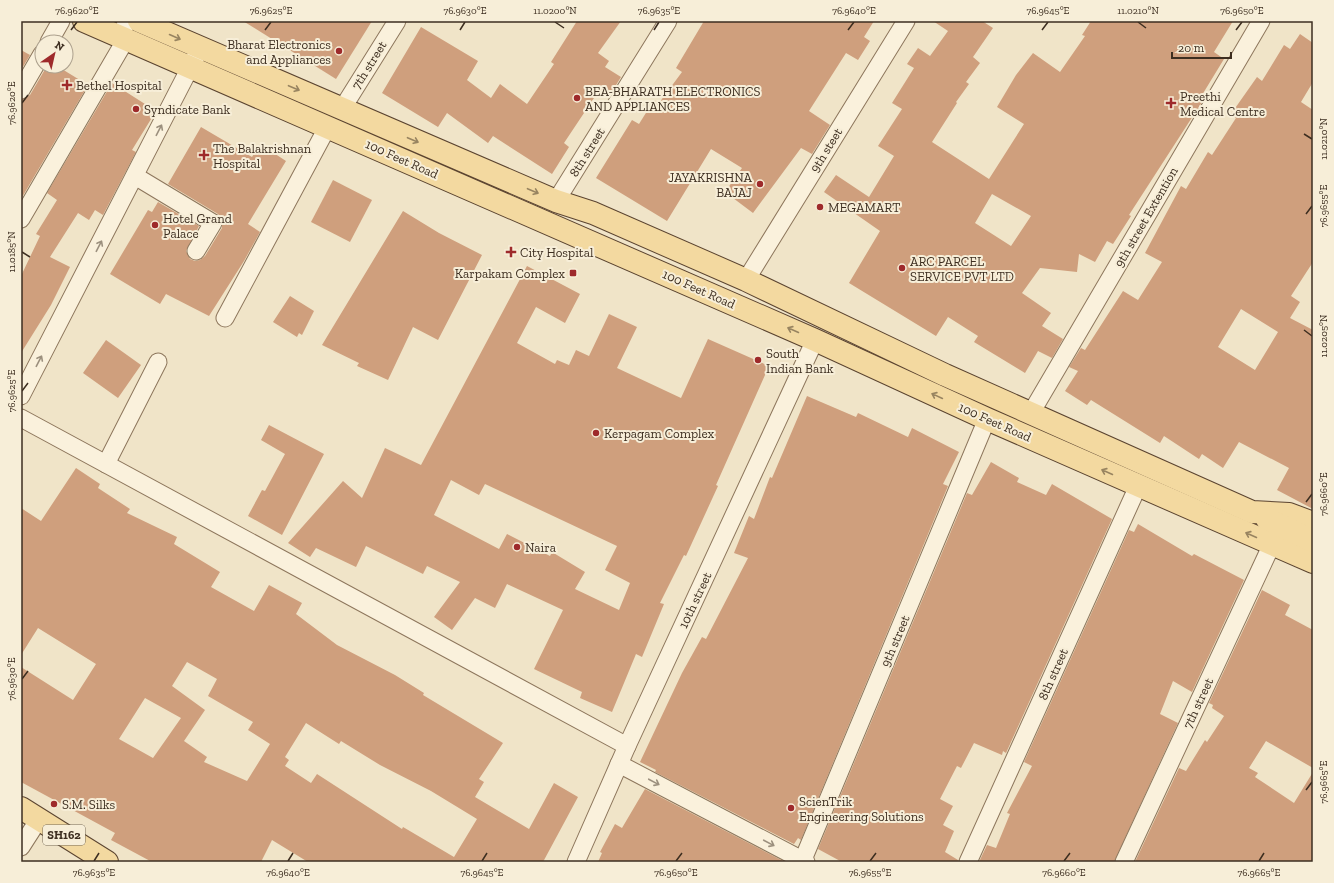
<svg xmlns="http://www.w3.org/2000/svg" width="1334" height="883" viewBox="0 0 1334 883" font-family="'Zilla Slab',serif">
	<rect width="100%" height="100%" fill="#f0e4c8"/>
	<g fill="#cf9f7d" fill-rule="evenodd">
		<polygon points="243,21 372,21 336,79"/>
		<polygon points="577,21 621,21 598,53 609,61 605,67 621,77 608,98 598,92 564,143 569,147 552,174 493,136 488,143 447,113 438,127 382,93 421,27 478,61 467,80 491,98 500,84 527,104 554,64 551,62"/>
		<polygon points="704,21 874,21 864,37 870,41 858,60 846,53 809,111 830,125 812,154 801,148 753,213 725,192 742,168 711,149 667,221 596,178 632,120 639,124 654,100 659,103 682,72 676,68"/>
		<path d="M 933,21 L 982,21 L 993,28 L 973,57 L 980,63 L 966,82 L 969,84 L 956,102 L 957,103 L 932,142 L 989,179 L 1024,124 L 997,107 L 1016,75 L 1033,53 L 1060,72 L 1085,36 L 1082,35 L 1091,21 L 1233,21 L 1214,52 L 1224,59 L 1199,100 L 1202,102 L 1129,215 L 1131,216 L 1113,244 L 1107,241 L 1095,262 L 1079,254 L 1077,272 L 1040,268 L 1022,293 L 1051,313 L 1042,326 L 1063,339 L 1052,358 L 1038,351 L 1025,373 L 974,342 L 978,336 L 948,317 L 936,336 L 849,283 L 880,231 L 824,192 L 836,175 L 869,197 L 894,156 L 878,146 L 902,109 L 892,103 L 914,68 L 907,64 L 918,48 L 930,56 L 948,31 ZM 992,194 L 1031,216 L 1011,246 L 975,223 Z"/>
		<path d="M 1300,34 L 1313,43 L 1313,82 L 1301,102 L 1313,110 L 1313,262 L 1291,296 L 1300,302 L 1290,318 L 1313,330 L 1313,509 L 1277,490 L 1289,468 L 1239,442 L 1223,468 L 1202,454 L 1199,459 L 1164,436 L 1160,443 L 1091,400 L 1087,405 L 1065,391 L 1078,371 L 1069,367 L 1081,348 L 1085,350 L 1123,291 L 1138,300 L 1162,262 L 1145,253 L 1181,186 L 1186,189 L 1208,152 L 1212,155 L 1236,118 L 1231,114 L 1257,77 L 1262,81 L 1284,45 L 1290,49 ZM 1241,309 L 1278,332 L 1255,370 L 1218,347 Z"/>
		<polygon points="21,50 30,55 21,70"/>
		<polygon points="47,66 57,66 88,85 21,199 21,100 30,95"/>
		<polygon points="112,83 156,111 132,150 136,152 103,215 95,210 89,220 78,213 50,257 70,267 51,305 21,353 21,276 40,236 36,234 57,200 47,193"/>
		<polygon points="201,127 252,157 260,144 286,161 248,224 260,232 244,261 209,316 166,294 160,304 110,274 148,210 152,212 158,202 199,226 186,251 190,259 195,261 200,260 205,256 222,228 222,219 218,214 168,184"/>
		<polygon points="333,180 372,200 350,242 311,222"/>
		<polygon points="403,211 439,233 482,255 438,340 413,327 388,380 357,366 359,363 322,345"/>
		<path d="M 527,266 L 580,294 L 565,323 L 536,307 L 517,343 L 555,364 L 557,360 L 569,365 L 576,350 L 589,356 L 609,314 L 637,327 L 617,368 L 681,398 L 708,339 L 769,366 L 716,485 L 718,486 L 686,556 L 684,555 L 660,603 L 664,604 L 642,657 L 636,654 L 612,712 L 580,698 L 582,692 L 534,669 L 563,610 L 507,584 L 495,608 L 475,598 L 452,630 L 434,617 L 460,582 L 427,566 L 423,574 L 366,546 L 356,567 L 316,548 L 310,557 L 288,543 L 343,481 L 362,498 L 385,448 L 421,465 ZM 451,480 L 479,495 L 485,484 L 617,546 L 605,570 L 630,583 L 619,610 L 575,589 L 585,572 L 552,552 L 550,556 L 507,534 L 499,549 L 434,515 Z"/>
		<polygon points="290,296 314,311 302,335 299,333 297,337 273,322"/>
		<polygon points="106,340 141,365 118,398 83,373"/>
		<polygon points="807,396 856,417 858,413 908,437 912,428 959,452 943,484 948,486 801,840 798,838 794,844 655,772 656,770 640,762 682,673 702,637 706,639 748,558 734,553 749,516 754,519 770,477 772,478"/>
		<polygon points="269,425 324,454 282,535 248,516 262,490 265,491 285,454 261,440"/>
		<polygon points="991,462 1019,478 1017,482 1046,495 1052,484 1112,519 1006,753 1003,751 1002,755 974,743 961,768 957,766 940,799 953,806 943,825 954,831 945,852 958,860 958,862 842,862 818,849 967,493 972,495"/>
		<path d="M 76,468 L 100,484 L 98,488 L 130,509 L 127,513 L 177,537 L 174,544 L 220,572 L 211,587 L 254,611 L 269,585 L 302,603 L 296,614 L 337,645 L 395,675 L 424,693 L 423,695 L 503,743 L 479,779 L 484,782 L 475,797 L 529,829 L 554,783 L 578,797 L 543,862 L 308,862 L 272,840 L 261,862 L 152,862 L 111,840 L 115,833 L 21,782 L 21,667 L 73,700 L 96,664 L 38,628 L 21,655 L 21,508 L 41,521 ZM 187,662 L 217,679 L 208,696 L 253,722 L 248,730 L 270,744 L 247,781 L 204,762 L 207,757 L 184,741 L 205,710 L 172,686 ZM 145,698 L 181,718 L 153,758 L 119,739 ZM 306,723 L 339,744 L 341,741 L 380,765 L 431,791 L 477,819 L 454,857 L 403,827 L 402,829 L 317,774 L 311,783 L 285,766 L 289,760 L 285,757 Z"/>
		<polygon points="1138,524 1192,556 1194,554 1244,580 1192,692 1173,681 1160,714 1178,723 1114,862 979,862 987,845 996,848 1010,814 1007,813 1032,766 1024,762 1129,530 1134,532"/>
		<polygon points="1262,590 1290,605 1285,615 1313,630 1313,768 1266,741 1249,768 1258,773 1255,777 1294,803 1313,772 1313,862 1135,862 1179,768 1186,771 1205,740 1207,742 1224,716 1212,708 1213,705 1209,703"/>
		<polygon points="645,789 783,861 598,862 602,853 600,852 615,824 622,828"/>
	</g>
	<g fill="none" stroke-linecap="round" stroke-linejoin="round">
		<defs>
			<g id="minor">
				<polyline points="120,37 127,21"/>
				<polyline points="49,42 61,21"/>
				<polyline points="21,90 42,54"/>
				<polyline points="342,109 397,21"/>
				<polyline points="135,176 213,223 196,251"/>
				<polyline points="556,201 668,21"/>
				<polyline points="21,219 126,39"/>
				<polyline points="746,280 906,21"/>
				<polyline points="225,318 328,126"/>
				<polyline points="21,396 196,56"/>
				<polyline points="1031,413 1261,21"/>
				<polyline points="21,418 627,746"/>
				<polyline points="106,464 158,362"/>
				<polyline points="619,764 806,862"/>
				<polyline points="21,847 39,819"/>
				<polyline points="576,862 627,746 815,340"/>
				<polyline points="802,862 987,419"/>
				<polyline points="968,862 1138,486"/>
				<polyline points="1124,862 1272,544"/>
			</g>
			<g id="primary">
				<polyline points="84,21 815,340 987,419 1313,562"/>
				<polyline points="139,21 556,201 593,213 746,280 945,375 1252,512 1289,514 1313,523"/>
				<polyline points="1267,519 1313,541"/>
				<polyline points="21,808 107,862"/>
			</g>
		</defs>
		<use href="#minor" stroke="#8d765c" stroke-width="19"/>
		<use href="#primary" stroke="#5b4430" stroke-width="24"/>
		<use href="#minor" stroke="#faf1dc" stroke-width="17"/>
		<use href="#primary" stroke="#f3d9a0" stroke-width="22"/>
	</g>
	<defs><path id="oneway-shaft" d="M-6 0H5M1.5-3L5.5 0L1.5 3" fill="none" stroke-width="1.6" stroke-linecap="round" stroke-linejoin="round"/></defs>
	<g stroke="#988460">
		<use href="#oneway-shaft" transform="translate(175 37) rotate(24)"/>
		<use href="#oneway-shaft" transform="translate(294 88) rotate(23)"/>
		<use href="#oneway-shaft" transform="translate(413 140) rotate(23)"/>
		<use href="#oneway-shaft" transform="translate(533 191) rotate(23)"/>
		<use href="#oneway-shaft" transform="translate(793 330) rotate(-156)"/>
		<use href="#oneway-shaft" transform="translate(937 396) rotate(-155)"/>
		<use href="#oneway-shaft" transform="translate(1107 472) rotate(-156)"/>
		<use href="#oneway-shaft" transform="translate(1251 535) rotate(-156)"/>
	</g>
	<g stroke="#9c907e">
		<use href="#oneway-shaft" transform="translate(159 130) rotate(-63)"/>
		<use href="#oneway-shaft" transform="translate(99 246) rotate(-63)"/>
		<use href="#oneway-shaft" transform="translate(39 361) rotate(-63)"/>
		<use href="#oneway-shaft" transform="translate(654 782) rotate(28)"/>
		<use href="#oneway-shaft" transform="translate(769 843) rotate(28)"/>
	</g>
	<path fill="none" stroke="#3d2e20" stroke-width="1.5" d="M 555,22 L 564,28M 1138,22 L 1146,28M 71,30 L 77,22M 265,30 L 271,22M 460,30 L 465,22M 654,30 L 659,22M 848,30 L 854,22M 1042,30 L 1048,22M 1236,30 L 1242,22M 22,103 L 28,95M 1304,134 L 1312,139M 1306,214 L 1312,206M 22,252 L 30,257M 1304,330 L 1312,336M 22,391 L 28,383M 1306,502 L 1312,494M 22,679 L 28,671M 1306,790 L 1312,782M 94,861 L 99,853M 288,861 L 293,853M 482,861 L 487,853M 676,861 L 682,853M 870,861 L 876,853M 1064,861 L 1070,853M 1259,861 L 1264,853"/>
	<g fill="#9e2a2b" stroke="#f7eed8" stroke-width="1.5">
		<circle cx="339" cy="51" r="4"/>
		<path d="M65 79h4v4h4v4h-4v4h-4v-4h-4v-4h4z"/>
		<circle cx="577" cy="98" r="4"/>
		<path d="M1169 97h4v4h4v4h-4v4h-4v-4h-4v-4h4z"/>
		<circle cx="136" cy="109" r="4"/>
		<path d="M202 149h4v4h4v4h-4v4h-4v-4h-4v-4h4z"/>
		<circle cx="760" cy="184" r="4"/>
		<circle cx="820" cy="207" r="4"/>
		<circle cx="155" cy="225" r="4"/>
		<path d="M509 246h4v4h4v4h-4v4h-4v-4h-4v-4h4z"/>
		<circle cx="902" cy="268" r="4"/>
		<rect x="569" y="269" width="8" height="8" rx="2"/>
		<circle cx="758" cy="360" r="4"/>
		<circle cx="596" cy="433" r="4"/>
		<circle cx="517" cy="547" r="4"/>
		<circle cx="54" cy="804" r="4"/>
		<circle cx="791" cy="808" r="4"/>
	</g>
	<g text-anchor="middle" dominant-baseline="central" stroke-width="4" stroke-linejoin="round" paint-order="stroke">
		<rect fill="#f7eed8" stroke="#756857" stroke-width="1" x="43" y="825" width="42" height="20" rx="3"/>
		<g font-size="12" font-weight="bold" fill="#3d2e20">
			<text x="64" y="835">SH162</text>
		</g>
		<g font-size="13" fill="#3d2e20" stroke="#f7eed8" text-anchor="start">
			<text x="331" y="44" text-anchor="end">Bharat Electronics<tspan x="331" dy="15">and Appliances</tspan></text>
			<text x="76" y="85">Bethel Hospital</text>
			<text x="585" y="91">BEA-BHARATH ELECTRONICS<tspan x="585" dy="15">AND APPLIANCES</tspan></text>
			<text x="1180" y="96">Preethi<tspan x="1180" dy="15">Medical Centre</tspan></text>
			<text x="144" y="109">Syndicate Bank</text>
			<text x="213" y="148">The Balakrishnan<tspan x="213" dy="15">Hospital</tspan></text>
			<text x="752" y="177" text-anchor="end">JAYAKRISHNA<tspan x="752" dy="15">BAJAJ</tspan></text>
			<text x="828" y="207">MEGAMART</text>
			<text x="163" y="218">Hotel Grand<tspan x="163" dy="15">Palace</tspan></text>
			<text x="520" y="252">City Hospital</text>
			<text x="910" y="261">ARC PARCEL<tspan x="910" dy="15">SERVICE PVT LTD</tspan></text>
			<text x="565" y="273" text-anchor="end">Karpakam Complex</text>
			<text x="766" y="353">South<tspan x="766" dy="15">Indian Bank</tspan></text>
			<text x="604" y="433">Kerpagam Complex</text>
			<text x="525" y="547">Naira</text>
			<text x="799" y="801">ScienTrik<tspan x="799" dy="15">Engineering Solutions</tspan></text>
			<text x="62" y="804">S.M. Silks</text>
		</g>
		<g font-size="13" fill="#3d2e20" stroke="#f7eed8">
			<text transform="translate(369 65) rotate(-58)">7th street</text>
			<text transform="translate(826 150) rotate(-58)">9th steet</text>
			<text transform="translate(587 152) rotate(-58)">8th street</text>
			<text transform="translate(402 159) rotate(24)">100 Feet Road</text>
			<text transform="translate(1146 217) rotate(-60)">9th street Extention</text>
			<text transform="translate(699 289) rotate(24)">100 Feet Road</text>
			<text transform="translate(995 422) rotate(24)">100 Feet Road</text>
			<text transform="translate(695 600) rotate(-65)">10th street</text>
			<text transform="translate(895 641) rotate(-67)">9th street</text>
			<text transform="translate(1053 674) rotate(-66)">8th street</text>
			<text transform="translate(1198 703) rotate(-65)">7th street</text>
		</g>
	</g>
	<rect width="1334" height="883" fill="none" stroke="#f7eed8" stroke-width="44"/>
	<g transform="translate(54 54) rotate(34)"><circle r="19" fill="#f7eed8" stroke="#ada18e"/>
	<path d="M0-3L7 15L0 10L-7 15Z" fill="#9e2a2b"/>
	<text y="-6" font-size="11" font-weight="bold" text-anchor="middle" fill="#3d2e20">N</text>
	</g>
	<path d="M1172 52v6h59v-6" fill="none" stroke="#3d2e20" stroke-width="2"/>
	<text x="1178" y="52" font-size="12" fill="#3d2e20" stroke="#f7eed8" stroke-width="3" paint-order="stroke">20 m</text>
	<rect x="22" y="22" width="1290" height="839" fill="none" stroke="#3d2e20" stroke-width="1.5"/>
	<g font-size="10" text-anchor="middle" fill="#3d2e20">
		<text x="77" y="14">76.9620°E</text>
		<text x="271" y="14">76.9625°E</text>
		<text x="465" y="14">76.9630°E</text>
		<text x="555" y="14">11.0200°N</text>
		<text x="659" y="14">76.9635°E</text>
		<text x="854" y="14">76.9640°E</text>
		<text x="1048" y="14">76.9645°E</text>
		<text x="1138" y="14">11.0210°N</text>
		<text x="1242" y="14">76.9650°E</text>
		<text transform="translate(11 103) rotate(-90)" y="4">76.9620°E</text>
		<text transform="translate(1323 139) rotate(-90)" y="4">11.0210°N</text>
		<text transform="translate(1323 206) rotate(-90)" y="4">76.9655°E</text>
		<text transform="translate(11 252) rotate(-90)" y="4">11.0185°N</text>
		<text transform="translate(1323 336) rotate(-90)" y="4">11.0205°N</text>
		<text transform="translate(11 391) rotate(-90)" y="4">76.9625°E</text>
		<text transform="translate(1323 494) rotate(-90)" y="4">76.9660°E</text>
		<text transform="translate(11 679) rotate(-90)" y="4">76.9630°E</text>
		<text transform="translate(1323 782) rotate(-90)" y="4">76.9665°E</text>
		<text x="94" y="876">76.9635°E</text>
		<text x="288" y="876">76.9640°E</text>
		<text x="482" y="876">76.9645°E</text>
		<text x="676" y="876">76.9650°E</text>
		<text x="870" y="876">76.9655°E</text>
		<text x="1064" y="876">76.9660°E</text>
		<text x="1259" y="876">76.9665°E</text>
	</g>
</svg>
